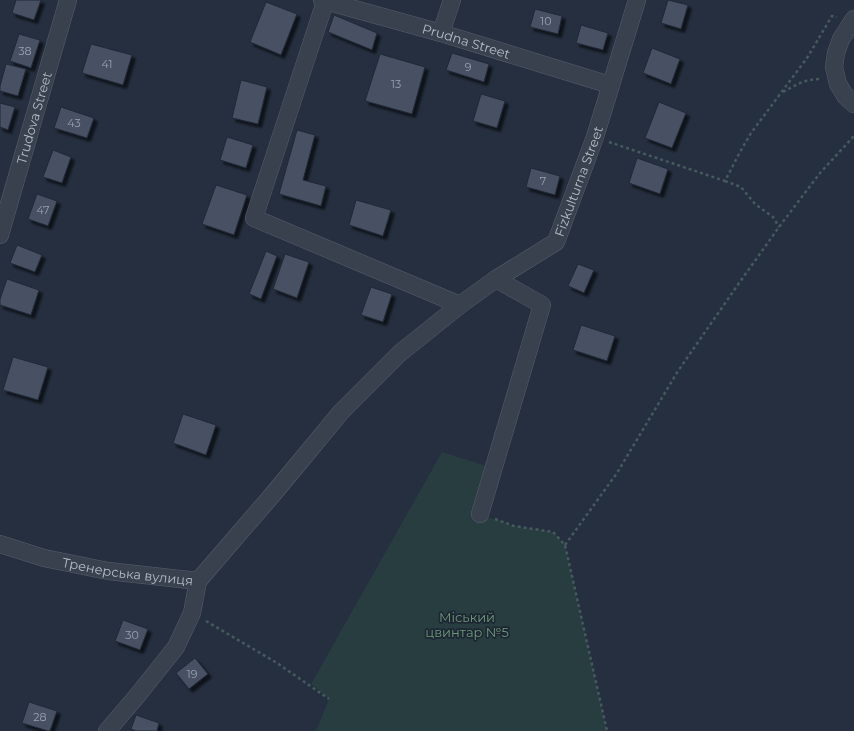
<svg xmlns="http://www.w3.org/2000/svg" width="854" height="731" viewBox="0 0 854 731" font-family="Montserrat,sans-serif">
	<defs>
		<filter id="shadow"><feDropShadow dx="3.5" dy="3.5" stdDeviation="1" flood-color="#0009"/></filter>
	</defs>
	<rect width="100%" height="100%" fill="#252f3f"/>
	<polygon fill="#273d40" points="442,452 493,468 480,514 514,526 553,532 565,545 607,731 316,731 329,699 311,684"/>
	<g fill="#465163" stroke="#202836" filter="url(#shadow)">
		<polygon points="16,0 41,0 34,20 12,13"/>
		<polygon points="668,0 688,5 681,29 661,23"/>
		<polygon points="266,2 297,14 281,55 250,42"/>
		<polygon points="535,9 562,16 558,34 530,27"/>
		<polygon points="334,15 377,33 372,50 328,32"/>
		<polygon points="581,25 608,33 603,50 576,43"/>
		<polygon points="19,34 40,40 31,68 10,61"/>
		<polygon points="91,44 132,55 123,85 82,73"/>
		<polygon points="652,48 680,59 671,84 643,73"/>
		<polygon points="452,53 489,64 484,82 446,70"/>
		<polygon points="380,54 425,67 412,114 365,101"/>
		<polygon points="6,64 26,69 18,96 0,91 0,86"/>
		<polygon points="241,80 267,87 258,124 232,118"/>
		<polygon points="481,94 505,101 497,128 473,121"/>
		<polygon points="659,102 686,113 672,148 645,138"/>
		<polygon points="0,103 15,107 8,130 0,127"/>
		<polygon points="61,107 94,118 87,138 54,128"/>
		<polygon points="297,130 315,135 303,180 326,186 321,206 279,194"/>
		<polygon points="227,137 253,145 246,168 220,160"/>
		<polygon points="53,150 71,157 62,183 43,177"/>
		<polygon points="637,158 668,169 660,194 629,183"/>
		<polygon points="531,168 560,176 555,195 526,187"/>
		<polygon points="216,185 247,195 234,235 202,224"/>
		<polygon points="37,194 57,201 48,226 28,219"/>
		<polygon points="356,200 391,210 383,236 349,225"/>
		<polygon points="17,245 42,255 35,272 10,263"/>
		<polygon points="266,251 277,256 261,299 249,294"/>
		<polygon points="285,254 309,262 297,298 273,289"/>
		<polygon points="578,264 594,270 584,293 568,286"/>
		<polygon points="7,279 39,290 31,315 0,305 0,299"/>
		<polygon points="371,287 392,294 383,322 361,315"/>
		<polygon points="581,325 615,336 607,361 573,350"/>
		<polygon points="13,357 48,367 38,400 3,390"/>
		<polygon points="183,414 216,425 206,455 173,443"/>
		<polygon points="123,620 148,629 140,650 115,641"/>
		<polygon points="195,658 208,674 189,689 176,673"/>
		<polygon points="29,702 57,711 50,731 48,731 22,723"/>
		<polygon points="136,715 159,723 157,731 136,731 131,729"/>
	</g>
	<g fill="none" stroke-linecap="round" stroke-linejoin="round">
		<defs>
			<g id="minor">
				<path id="s1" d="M 322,0 L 441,33 L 610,85"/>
				<polyline points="325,2 254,218 460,305"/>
				<polyline points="854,19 841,39 836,53 834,67 838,84 846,97 854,104"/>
				<polyline points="441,33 452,0"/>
				<path id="s2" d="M 0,235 L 68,0"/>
				<path id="s3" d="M 480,514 L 542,305 L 496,279 L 556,242 L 595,137 L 637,0"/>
				<path id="s4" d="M 0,544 L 44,558 L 108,571 L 198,581 L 192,613 L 176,647 L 137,696 L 107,731"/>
				<polyline points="198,581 274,493 341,412 400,353 460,305 496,279"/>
			</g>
		</defs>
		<use href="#minor" stroke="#575f6d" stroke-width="18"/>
		<g stroke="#455a5d" stroke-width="2.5" stroke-dasharray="3 3" stroke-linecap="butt">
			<path d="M 783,92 C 796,85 804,79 820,79"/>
			<polyline points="609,142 725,181 740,152 751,133 807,58 832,16 837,17"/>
			<polyline points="725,181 741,187 755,204 773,217 779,227"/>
			<polyline points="495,519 514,526 553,532 565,545 607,731"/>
			<polyline points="565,545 617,473 678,371 737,286 779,227 820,173 854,136"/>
			<polyline points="206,621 277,663 329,699"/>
		</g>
		<use href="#minor" stroke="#39414f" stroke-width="17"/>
	</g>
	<g text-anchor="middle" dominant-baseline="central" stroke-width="3.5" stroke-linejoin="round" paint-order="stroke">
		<g font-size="11" fill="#99a2b0">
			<text x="546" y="21">10</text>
			<text x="25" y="51">38</text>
			<text x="107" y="64">41</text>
			<text x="468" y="67">9</text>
			<text x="396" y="84">13</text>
			<text x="74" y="123">43</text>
			<text x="543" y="181">7</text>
			<text x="43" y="210">47</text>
			<text x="132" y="635">30</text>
			<text x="192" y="674">19</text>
			<text x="40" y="717">28</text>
		</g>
		<g font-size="13" fill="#b5bdca" stroke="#1e2634">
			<text stroke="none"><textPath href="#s1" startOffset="150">Prudna Street</textPath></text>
			<text stroke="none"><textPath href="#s2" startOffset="122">Trudova Street</textPath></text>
			<text stroke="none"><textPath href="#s3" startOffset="406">Fizkulturna Street</textPath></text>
			<text stroke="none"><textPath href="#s4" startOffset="131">Тренерська вулиця</textPath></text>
		</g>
		<g font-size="13" fill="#6c9b78" stroke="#1e2634">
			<text x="467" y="617">Міський<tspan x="467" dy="15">цвинтар №5</tspan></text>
		</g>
	</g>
</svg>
